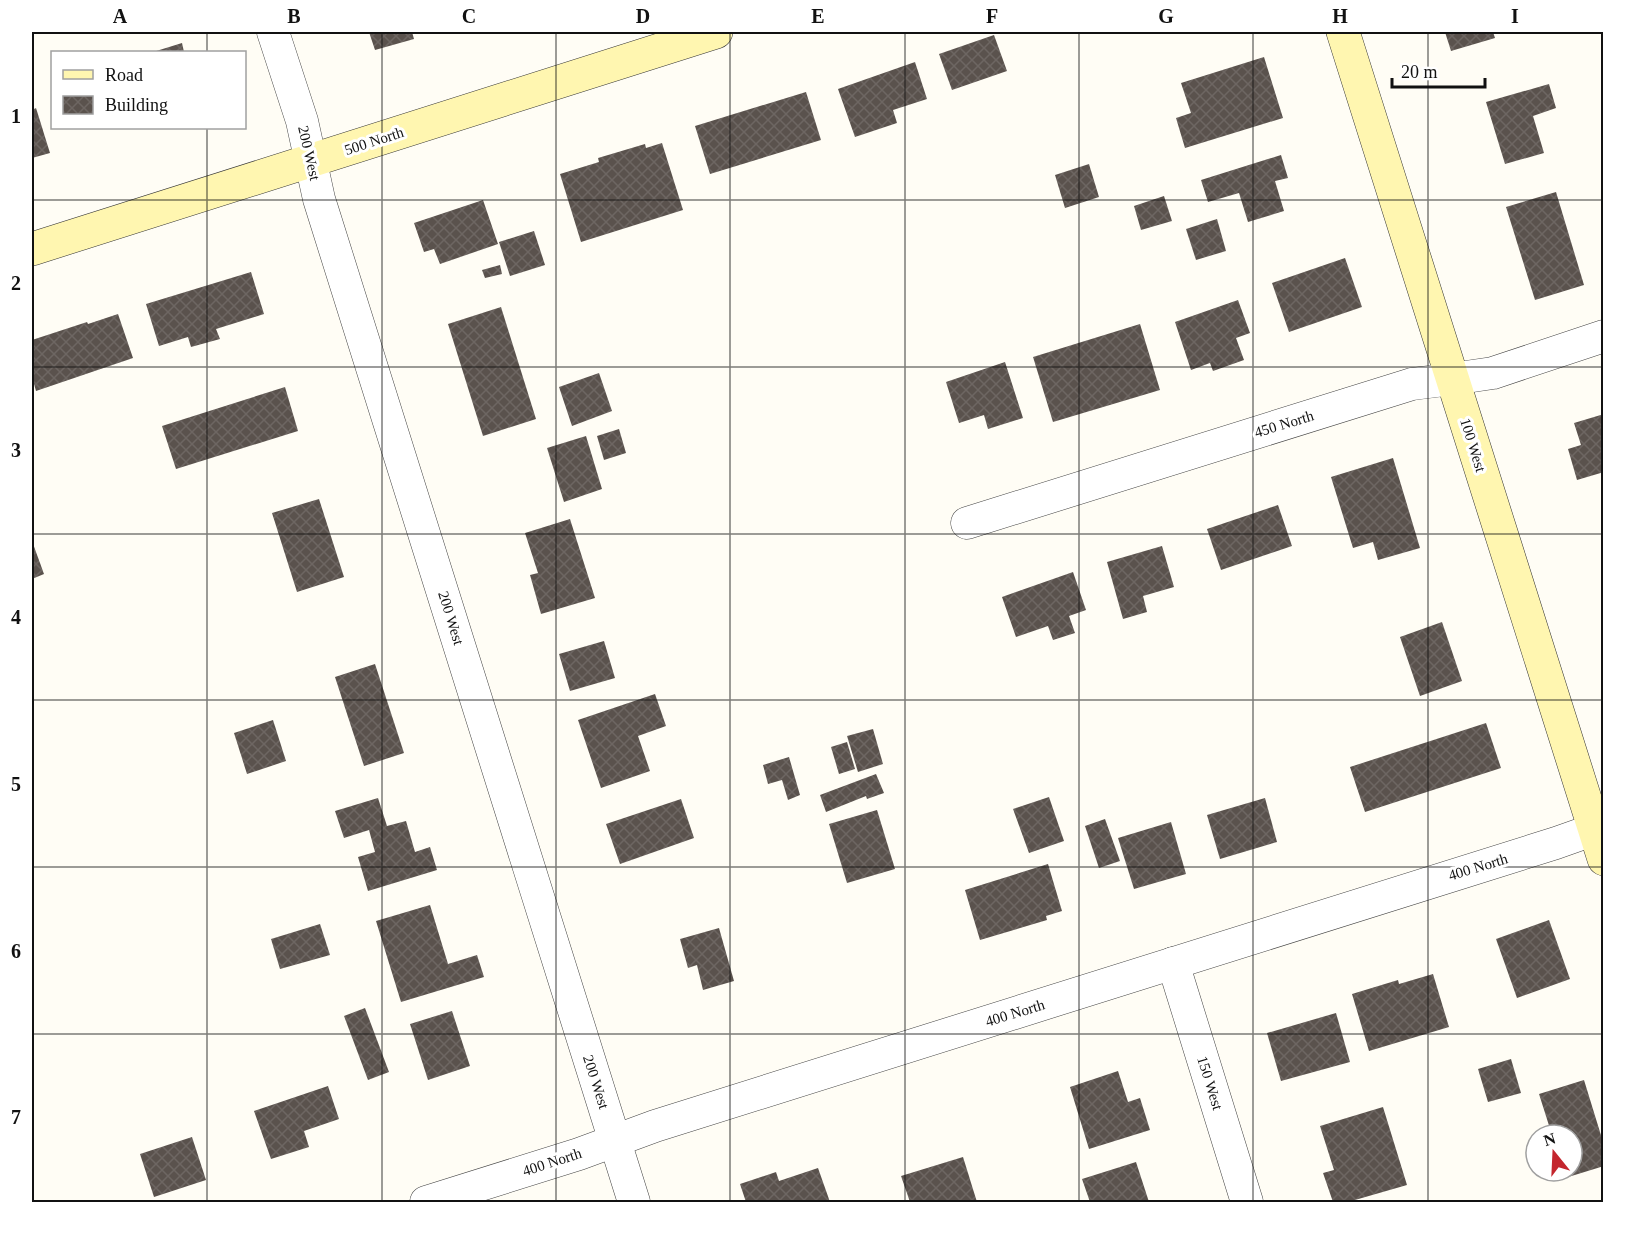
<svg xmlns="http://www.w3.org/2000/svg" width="1635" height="1234" viewBox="0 0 1635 1234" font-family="Georgia,serif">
	<defs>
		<pattern id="building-cross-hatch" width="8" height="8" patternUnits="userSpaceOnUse" patternTransform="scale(1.5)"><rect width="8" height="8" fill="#5a524d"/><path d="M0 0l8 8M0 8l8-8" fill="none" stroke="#6d6662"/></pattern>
	</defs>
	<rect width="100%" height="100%" fill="#fffdf5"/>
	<g fill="url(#building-cross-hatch)">
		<polygon points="369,32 412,32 414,39 375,50"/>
		<polygon points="1445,32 1493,32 1495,38 1451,51"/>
		<polygon points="994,35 1007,71 952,90 939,54"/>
		<polygon points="182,43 184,52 153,52"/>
		<polygon points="1264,57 1283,118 1185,148 1176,118 1191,113 1181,83"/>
		<polygon points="915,62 927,99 893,110 897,123 855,137 838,89"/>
		<polygon points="1549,84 1556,108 1533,116 1544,153 1505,164 1486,102"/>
		<polygon points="806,92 821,140 710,174 695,126"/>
		<polygon points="36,108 50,153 32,158 32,110"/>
		<polygon points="662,143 683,210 581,242 560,174 599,162 598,158 645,144 646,148"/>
		<polygon points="1281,155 1288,178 1275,181 1284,211 1248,222 1239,193 1208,202 1201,180"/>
		<polygon points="1089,164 1099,197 1065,208 1055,175"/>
		<polygon points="1556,192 1584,285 1535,300 1506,207"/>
		<polygon points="1164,196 1172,221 1141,230 1134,206"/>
		<polygon points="483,200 498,244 440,264 434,249 424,252 414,223"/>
		<polygon points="1217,219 1226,251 1196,260 1186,229"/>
		<polygon points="534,231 545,265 510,276 499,242"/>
		<polygon points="1345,258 1362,307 1289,332 1272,283"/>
		<polygon points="500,265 502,274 485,278 482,270"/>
		<polygon points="251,272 264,314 216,329 220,339 191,347 188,337 159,346 146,304"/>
		<polygon points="1238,300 1250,333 1236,338 1244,360 1213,371 1210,363 1191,370 1175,322"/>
		<polygon points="501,307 536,419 483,436 448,324"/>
		<polygon points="118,314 133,358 36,391 32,377 32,340 87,322 88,324"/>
		<polygon points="1140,324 1160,390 1053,422 1033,357"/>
		<polygon points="1005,362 1023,418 988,429 984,415 959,423 946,382"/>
		<polygon points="599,373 612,411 572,426 559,387"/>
		<polygon points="285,387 298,431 176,469 162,426"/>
		<polygon points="1604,414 1604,472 1577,480 1568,449 1581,445 1574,423"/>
		<polygon points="619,429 626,453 604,460 597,436"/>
		<polygon points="586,436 602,489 564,502 547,448"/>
		<polygon points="1393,458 1420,548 1378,560 1373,542 1353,548 1331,477"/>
		<polygon points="319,499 344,577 297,592 272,513"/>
		<polygon points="1278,505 1292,546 1221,570 1207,529"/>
		<polygon points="570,519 595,598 541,614 530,575 538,573 525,533"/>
		<polygon points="32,541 44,574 32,579"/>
		<polygon points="1162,546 1174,587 1143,596 1147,612 1123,619 1107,562"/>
		<polygon points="1073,572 1086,610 1069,616 1075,633 1053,640 1048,626 1016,637 1002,597"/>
		<polygon points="1442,622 1462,681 1420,696 1400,637"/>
		<polygon points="604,641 615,678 570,691 559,654"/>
		<polygon points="375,664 404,753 364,766 335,677"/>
		<polygon points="655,694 666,726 638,736 650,771 601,788 578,720"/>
		<polygon points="273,720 286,761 247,774 234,733"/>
		<polygon points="1486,723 1501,768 1365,812 1350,767"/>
		<polygon points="873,729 883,764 858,772 847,736"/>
		<polygon points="847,742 855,769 839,774 831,747"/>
		<polygon points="789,757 800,795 788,800 782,780 768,784 763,765"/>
		<polygon points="876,774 884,793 867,799 866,796 826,812 820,795"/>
		<polygon points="1049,797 1064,841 1029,853 1013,809"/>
		<polygon points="378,798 387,826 406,821 415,852 430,847 437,870 368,891 358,857 375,852 369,830 344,838 335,811"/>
		<polygon points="1265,798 1277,842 1220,859 1207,815"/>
		<polygon points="681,799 694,838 620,864 606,824"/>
		<polygon points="877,810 895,869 847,883 829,824"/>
		<polygon points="1105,819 1120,861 1099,868 1085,826"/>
		<polygon points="1171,822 1186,874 1134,889 1118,838"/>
		<polygon points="1048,864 1062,911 1046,916 1047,920 980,940 965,890"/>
		<polygon points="430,905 448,964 477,955 484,977 401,1002 376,921"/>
		<polygon points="1549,920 1570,979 1517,998 1496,939"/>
		<polygon points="320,924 330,955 280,969 271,939"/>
		<polygon points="719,928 734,981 703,990 697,965 688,968 680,939"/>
		<polygon points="1433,974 1449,1027 1369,1051 1352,994 1398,980 1399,984"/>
		<polygon points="365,1008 389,1072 368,1080 344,1016"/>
		<polygon points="452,1011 470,1066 428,1080 410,1024"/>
		<polygon points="1336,1013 1350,1062 1281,1081 1267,1033"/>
		<polygon points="1511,1059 1521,1093 1488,1102 1478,1069"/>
		<polygon points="1118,1071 1128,1102 1140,1098 1150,1130 1089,1149 1070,1087"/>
		<polygon points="1584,1080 1604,1145 1604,1166 1565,1178 1563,1171 1572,1171 1572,1135 1552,1135 1539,1094"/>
		<polygon points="328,1086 339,1119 304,1131 309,1147 271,1159 254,1111"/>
		<polygon points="1383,1107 1407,1185 1348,1202 1333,1202 1323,1173 1334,1170 1320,1126"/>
		<polygon points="192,1137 206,1180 154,1197 140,1154"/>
		<polygon points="963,1157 977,1202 910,1202 901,1176"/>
		<polygon points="1136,1162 1149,1202 1090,1202 1082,1179"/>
		<polygon points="818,1168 830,1202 746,1202 740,1184 776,1172 779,1181"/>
	</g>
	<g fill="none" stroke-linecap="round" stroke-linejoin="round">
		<defs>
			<g id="street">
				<polyline points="273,32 302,121 319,199 634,1202"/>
				<polyline points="967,523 1412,384 1452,379 1493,373 1604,336"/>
				<polyline points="1173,963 1247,1202"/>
				<polyline points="426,1202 579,1154 655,1126 1556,843 1604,826"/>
			</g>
			<g id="secondary">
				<polyline points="1343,32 1604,859"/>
				<polyline points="32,249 716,32"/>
			</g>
		</defs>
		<use href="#street" stroke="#444" stroke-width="33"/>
		<use href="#secondary" stroke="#333" stroke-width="34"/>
		<use href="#street" stroke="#fff" stroke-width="32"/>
		<use href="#secondary" stroke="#fff6b0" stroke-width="33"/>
	</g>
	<path fill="none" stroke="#111" stroke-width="1.5" stroke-opacity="0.55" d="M 207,32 L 207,52M 382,32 L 382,1202M 556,32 L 556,1202M 730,32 L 730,1202M 905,32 L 905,1202M 1079,32 L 1079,1202M 1253,32 L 1253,1202M 1428,32 L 1428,1202M 207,128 L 207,1202M 32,200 L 1604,200M 32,367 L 1604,367M 32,534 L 1604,534M 32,700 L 1604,700M 32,867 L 1604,867M 32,1034 L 1604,1034"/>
	<g text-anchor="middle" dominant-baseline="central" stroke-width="6" stroke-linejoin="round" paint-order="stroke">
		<g font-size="15" fill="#111" stroke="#fff">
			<text transform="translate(374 141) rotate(-18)">500 North</text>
			<text transform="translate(309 153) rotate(77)">200 West</text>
			<text transform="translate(1284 424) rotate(-17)">450 North</text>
			<text transform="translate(1473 445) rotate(73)">100 West</text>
			<text transform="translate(451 618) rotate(73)">200 West</text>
			<text transform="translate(1478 867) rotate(-17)">400 North</text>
			<text transform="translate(1015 1013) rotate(-17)">400 North</text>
			<text transform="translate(596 1082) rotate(72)">200 West</text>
			<text transform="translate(1210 1083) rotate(73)">150 West</text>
			<text transform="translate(552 1162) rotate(-18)">400 North</text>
		</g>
	</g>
	<rect width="1635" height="1234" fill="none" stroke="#ffffff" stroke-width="66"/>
	<rect x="51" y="51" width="195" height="78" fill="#ffffff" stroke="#a0a0a0" stroke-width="1.5"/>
	<rect x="63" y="70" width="30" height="9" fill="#fff6b0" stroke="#a0a0a0" stroke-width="1.5"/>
	<text x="105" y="81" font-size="18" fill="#111111">Road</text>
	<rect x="63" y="96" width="30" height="18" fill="url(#building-cross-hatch)" stroke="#a0a0a0" stroke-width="1.5"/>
	<text x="105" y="111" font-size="18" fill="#111111">Building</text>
	<g transform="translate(1554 1153) rotate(342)"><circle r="28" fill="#ffffff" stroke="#a0a0a0" stroke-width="1.5"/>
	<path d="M0-4.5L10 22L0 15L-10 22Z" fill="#c4262e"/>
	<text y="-9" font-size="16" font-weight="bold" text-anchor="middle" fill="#111111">N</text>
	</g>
	<path d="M1392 78v9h93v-9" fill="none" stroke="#111111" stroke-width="3"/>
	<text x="1401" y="78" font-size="18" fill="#111111" stroke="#ffffff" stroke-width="4.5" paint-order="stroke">20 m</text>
	<rect x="33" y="33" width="1569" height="1168" fill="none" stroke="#111" stroke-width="2"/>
	<g font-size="20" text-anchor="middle" font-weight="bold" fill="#111">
		<text x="120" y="23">A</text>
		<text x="294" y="23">B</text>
		<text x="469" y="23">C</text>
		<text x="643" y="23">D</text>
		<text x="818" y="23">E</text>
		<text x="992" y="23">F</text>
		<text x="1166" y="23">G</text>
		<text x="1340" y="23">H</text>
		<text x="1515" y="23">I</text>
		<text x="16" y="123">1</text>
		<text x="16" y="290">2</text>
		<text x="16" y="457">3</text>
		<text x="16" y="624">4</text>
		<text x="16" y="791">5</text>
		<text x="16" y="958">6</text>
		<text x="16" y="1124">7</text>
	</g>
</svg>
